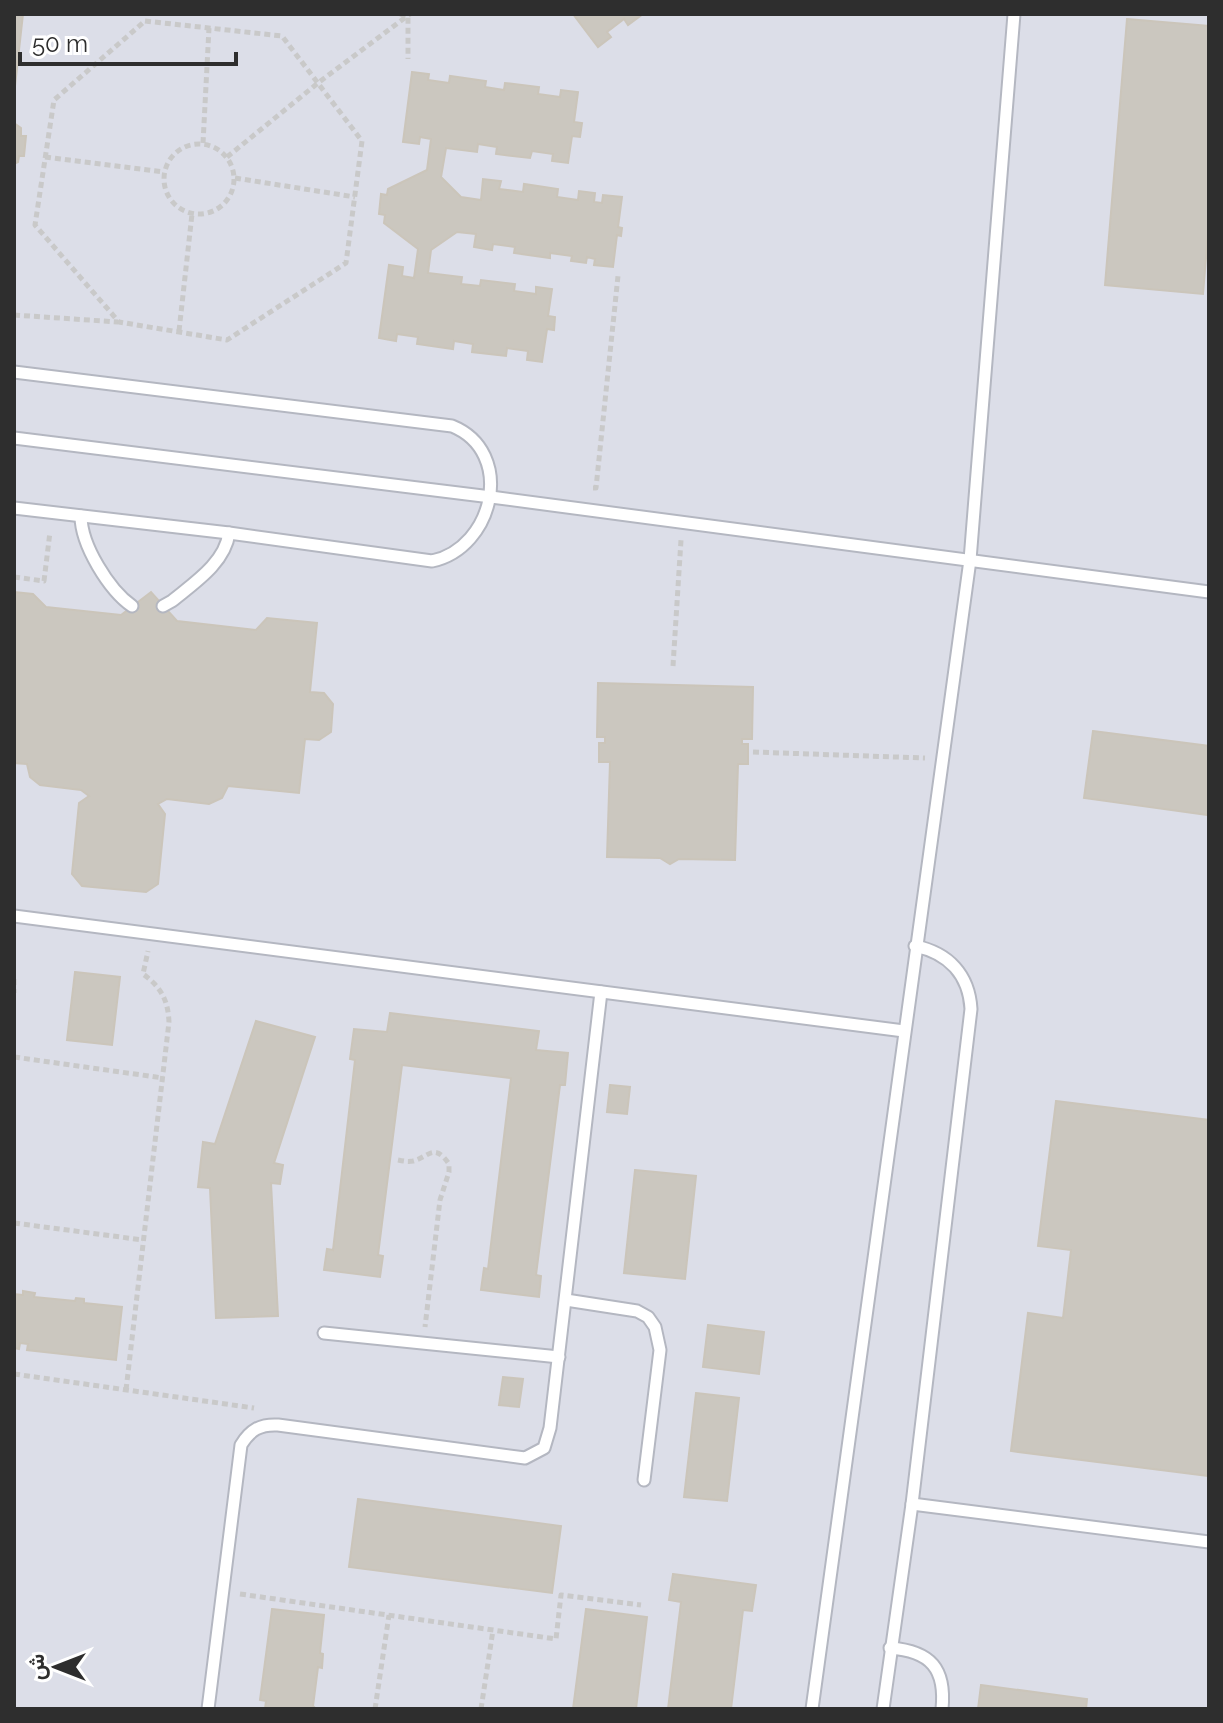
<svg xmlns="http://www.w3.org/2000/svg" width="1223" height="1723" viewBox="0 0 1223 1723" font-family="Raleway,Vazirmatn,sans-serif">
	<rect width="100%" height="100%" fill="#efe9e1"/>
	<rect fill="#dcdee8" x="14" y="14" width="1195" height="1695"/>
	<g fill="#cbc7bf" stroke="#cbc5ba" stroke-width="2">
		<polygon points="14,14 23,14 15,86 14,86"/>
		<polygon points="573,14 643,14 628,25 624,19 607,32 611,37 598,47"/>
		<polygon points="1127,19 1209,26 1209,222 1203,294 1105,285"/>
		<polygon points="412,72 429,74 428,80 449,83 450,76 486,81 485,87 504,90 505,83 539,87 538,94 560,97 561,90 578,92 574,122 582,123 580,137 572,136 568,163 552,161 553,154 532,151 530,158 496,154 497,147 478,144 477,152 446,148 441,177 461,197 481,200 483,179 501,181 499,189 523,192 524,184 558,189 557,197 578,200 579,191 595,193 594,202 602,203 603,195 622,197 618,227 622,228 621,236 617,235 613,267 594,265 595,259 587,257 586,263 571,261 572,256 550,253 550,258 514,253 515,247 493,244 492,250 474,247 476,234 457,232 431,250 428,273 462,277 461,284 480,286 481,280 515,284 514,291 536,294 536,287 552,289 548,316 555,317 554,330 547,329 542,362 527,360 528,351 507,348 506,356 472,352 473,344 454,341 453,349 417,344 418,337 397,334 396,341 379,338 389,265 403,267 402,276 414,278 418,249 384,223 385,215 379,214 381,194 387,195 388,189 427,170 431,139 420,137 419,144 403,142"/>
		<polygon points="14,123 21,128 21,136 26,136 24,156 19,156 18,162 14,164"/>
		<polygon points="14,592 33,594 46,607 121,615 151,592 177,621 256,630 267,618 317,623 310,692 324,693 333,704 331,732 319,740 305,739 299,793 228,786 222,798 209,804 167,799 158,804 165,814 158,884 146,892 82,886 72,874 79,803 89,796 81,790 40,785 30,777 27,764 14,763"/>
		<polygon points="598,683 753,687 752,739 742,739 742,744 748,744 748,764 738,764 735,860 679,859 670,864 660,858 607,857 610,762 599,762 599,743 605,743 605,737 597,737"/>
		<polygon points="1093,731 1209,746 1208,815 1084,798"/>
		<polygon points="75,972 120,977 112,1045 67,1040"/>
		<polygon points="390,1013 539,1031 536,1050 568,1053 565,1085 560,1085 536,1275 541,1276 539,1297 481,1290 484,1268 488,1269 511,1078 402,1065 378,1255 383,1256 380,1277 324,1270 327,1249 333,1250 355,1060 350,1059 354,1029 387,1032"/>
		<polygon points="256,1021 315,1037 274,1163 283,1165 280,1184 271,1183 278,1316 216,1318 210,1188 198,1187 203,1142 215,1144"/>
		<polygon points="610,1085 630,1087 627,1114 607,1112"/>
		<polygon points="1056,1101 1209,1120 1209,1476 1011,1451 1028,1313 1063,1318 1071,1250 1038,1246"/>
		<polygon points="635,1170 696,1176 685,1279 624,1273"/>
		<polygon points="23,1291 35,1293 34,1297 75,1301 76,1298 84,1299 84,1303 122,1307 116,1360 27,1350 28,1344 20,1343 19,1349 14,1348 14,1294 23,1295"/>
		<polygon points="708,1325 764,1332 759,1374 703,1367"/>
		<polygon points="503,1377 523,1379 519,1407 499,1405"/>
		<polygon points="696,1393 739,1398 727,1501 684,1497"/>
		<polygon points="358,1499 561,1526 552,1593 349,1567"/>
		<polygon points="673,1574 756,1585 752,1611 743,1610 731,1709 668,1709 681,1602 669,1600"/>
		<polygon points="272,1609 324,1615 320,1653 323,1654 322,1668 318,1667 313,1706 316,1709 265,1709 266,1701 260,1700"/>
		<polygon points="586,1609 647,1617 636,1709 573,1709"/>
		<polygon points="981,1685 1087,1699 1086,1709 978,1709"/>
	</g>
	<g fill="none" stroke-linecap="round" stroke-linejoin="round">
		<defs>
			<g id="lane">
				<path d="M 14,372 L 452,426 C 516,452 494,548 432,561 L 229,533 L 14,508"/>
				<polyline points="14,438 491,497 1209,592"/>
				<path d="M 81,516 C 81,545 109,590 132,606"/>
				<path d="M 163,606 L 172,601 C 194,583 225,563 229,533"/>
				<polyline points="14,916 904,1031"/>
				<polyline points="566,1300 637,1311 648,1317 655,1327 660,1350 644,1480"/>
				<polyline points="324,1333 559,1357"/>
				<polyline points="912,1504 1209,1542"/>
				<path d="M 890,1648 C 931,1651 946,1669 942,1709"/>
				<path d="M 208,1709 L 241,1445 C 250,1430 260,1424 278,1425 L 525,1458 L 544,1448 L 550,1428 L 601,992"/>
				<polyline points="812,1709 970,560 1014,14"/>
				<path d="M 883,1709 L 912,1504 L 971,1009 C 969,975 949,953 915,946"/>
			</g>
		</defs>
		<use href="#lane" stroke="#b4b7c1" stroke-width="15"/>
		<g stroke="#c9c9c9" stroke-width="5" stroke-dasharray="6 4" stroke-linecap="butt">
			<polyline points="400,14 408,16 408,59"/>
			<polygon points="145,21 282,36 362,141 346,263 227,340 119,322 35,225 54,100"/>
			<polyline points="203,143 209,28"/>
			<circle cx="199" cy="179" r="35"/>
			<polyline points="45,157 164,172"/>
			<polyline points="227,157 318,83 410,14"/>
			<polyline points="235,178 355,197"/>
			<polyline points="14,315 118,322"/>
			<polyline points="179,331 192,214"/>
			<polyline points="593,488 596,488 618,276"/>
			<polyline points="14,577 44,581 50,532"/>
			<polyline points="673,666 681,540"/>
			<polyline points="753,752 925,758"/>
			<polyline points="14,979 14,993"/>
			<polyline points="14,1057 163,1078"/>
			<path d="M 398,1160 C 403,1161 408,1162 413,1161 C 429,1157 434,1142 449,1164 L 449,1172 L 440,1200 L 425,1327"/>
			<polyline points="14,1223 143,1240"/>
			<polyline points="14,1374 254,1408"/>
			<path d="M 126,1390 L 169,1022 C 168,1000 161,987 143,974 L 148,951"/>
			<polyline points="240,1594 556,1639 561,1595 641,1605"/>
			<polyline points="375,1709 389,1615"/>
			<polyline points="481,1709 493,1630"/>
		</g>
		<use href="#lane" stroke="#fff" stroke-width="11"/>
	</g>
	<rect width="1223" height="1723" fill="none" stroke="#2e2e2e" stroke-width="32"/>
	<g transform="translate(56 1667) rotate(270)" stroke="#ffffff" stroke-width="6" paint-order="stroke">
	<path d="M0-6L14 30L0 20L-14 30Z" fill="#2e2e2e"/>
	<text y="-12" font-size="22" font-weight="bold" text-anchor="middle" fill="#2e2e2e">ش</text>
	</g>
	<path d="M20 52v12h216v-12" fill="none" stroke="#2e2e2e" stroke-width="4"/>
	<text x="32" y="52" font-size="24" fill="#2e2e2e" stroke="#ffffff" stroke-width="6" paint-order="stroke">50 m</text>
</svg>
